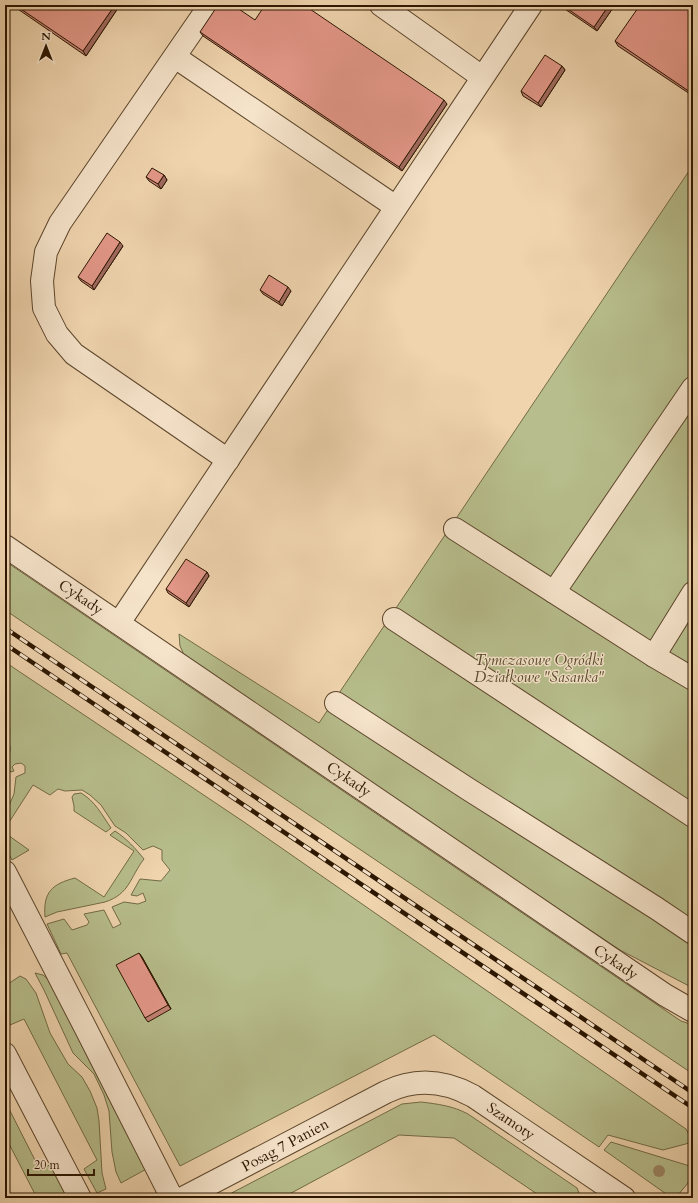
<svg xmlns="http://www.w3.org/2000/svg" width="698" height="1203" viewBox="0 0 698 1203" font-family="Cardo,serif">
	<rect width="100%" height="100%" fill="#efd4ae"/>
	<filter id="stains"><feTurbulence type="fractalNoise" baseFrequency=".005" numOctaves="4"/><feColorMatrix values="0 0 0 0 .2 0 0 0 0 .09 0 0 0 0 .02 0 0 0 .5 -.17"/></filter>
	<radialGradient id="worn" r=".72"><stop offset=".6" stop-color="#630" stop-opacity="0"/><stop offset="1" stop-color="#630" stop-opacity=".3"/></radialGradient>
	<g fill="#b7bd8c" stroke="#726a46">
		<polygon points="693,165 693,988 620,950 312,745 186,659 180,646 179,634 319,723"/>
		<polygon points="5,561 681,1021 693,1025 693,1074 5,610"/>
		<path d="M 5,662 L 244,822 L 686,1129 L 693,1142 L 663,1150 L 608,1135 L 599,1147 L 434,1035 L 180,1166 L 67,953 L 61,954 L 47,924 L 64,919 L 72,930 L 87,925 L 89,922 L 84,914 L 104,910 L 113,928 L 121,924 L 112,907 L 124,902 L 138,904 L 146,901 L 143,893 L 137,896 L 131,895 L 140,879 L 161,881 L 170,870 L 162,860 L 162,850 L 153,846 L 143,850 L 126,833 L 115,826 L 101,805 L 90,795 L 82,790 L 65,791 L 58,789 L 50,795 L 33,785 L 6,827 L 5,833 L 29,850 L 12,860 L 5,846 L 5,815 L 14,794 L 16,777 L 25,773 L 25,766 L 21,763 L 15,764 L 12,767 L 14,771 L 11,772 L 7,767 C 7,760 11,753 10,746 L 5,741 Z"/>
		<path d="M 81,793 C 95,801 102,815 111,828 L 106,832 L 74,811 L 74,806 L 72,797 L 74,794 Z"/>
		<path d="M 115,831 C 127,839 135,848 144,859 C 130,877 130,894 105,902 L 57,912 L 45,917 C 43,892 52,884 75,878 L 104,897 L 134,851 L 110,835 Z"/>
		<polygon points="35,973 43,975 56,986 150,1167 121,1183 116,1172 112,1152 109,1111 104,1095 94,1074 73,1053 44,990"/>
		<polygon points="20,976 26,979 36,993 50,1033 68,1064 82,1077 90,1091 97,1108 99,1121 102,1173 106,1189 97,1193 84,1169 97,1160 24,1019 10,1025 5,1015 5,990 8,984"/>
		<polygon points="5,1101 40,1170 55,1162 74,1198 37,1198 5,1136"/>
		<path d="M 421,1102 C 438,1104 453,1106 468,1114 L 577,1188 L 581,1198 L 543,1198 L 454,1138 L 399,1135 L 282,1198 L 224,1197 L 402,1104 Z"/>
		<polygon points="611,1142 693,1167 693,1177 678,1195 669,1196 604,1150"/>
	</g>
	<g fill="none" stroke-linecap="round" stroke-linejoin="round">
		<defs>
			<g id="minor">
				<polyline points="210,5 60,223 46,252 42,281 44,308 57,334 74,354 228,460"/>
				<polyline points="381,5 482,77"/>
				<polyline points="175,57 396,207"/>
				<polyline points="455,529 654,656 693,679"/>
				<polyline points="5,546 665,995 693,1011"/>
				<polyline points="554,592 693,388"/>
				<polyline points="394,619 693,816"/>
				<polyline points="119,623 531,5"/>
				<polyline points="654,656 693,593"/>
				<polyline points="336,703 468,789 656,908 693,933"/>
				<polyline points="5,872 86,1029 172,1198"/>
				<polyline points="5,1054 80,1198"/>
				<path d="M 183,1198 L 386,1092 C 415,1078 444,1080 473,1096 L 624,1198"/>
			</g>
		</defs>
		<use href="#minor" stroke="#5d462c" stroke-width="24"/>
		<use href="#minor" stroke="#f5e3ca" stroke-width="22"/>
		<defs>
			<g id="rail">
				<polyline points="5,628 693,1093"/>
				<polyline points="5,644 693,1108"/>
			</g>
		</defs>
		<use href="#rail" stroke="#2c1600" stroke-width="4.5"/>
		<use href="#rail" stroke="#f5e3ca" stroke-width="3" stroke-dasharray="9" stroke-linecap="butt"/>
	</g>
	<circle fill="#9b8765" cx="659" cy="1171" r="6"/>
	<g fill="#c38275" stroke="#2c1600">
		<polygon points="12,5 120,5 86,56"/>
		<polygon points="559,5 615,5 597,31"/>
		<polygon points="693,5 693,96 618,46 615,41"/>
		<polygon points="255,20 447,104 402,171 203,36 200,32"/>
		<polygon points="562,66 565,70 541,107 523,96 521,91"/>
		<polygon points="164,175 167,180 161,189 149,181 146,177"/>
		<polygon points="123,246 94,290 81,281 78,277"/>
		<polygon points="260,290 291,291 282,306 263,294"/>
		<polygon points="207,572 209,576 189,607 168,593 166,589"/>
		<polygon points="139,953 142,957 171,1009 148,1022 145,1018"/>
	</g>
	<g fill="#9f6a5f" stroke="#2c1600">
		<polygon points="115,5 120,5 86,56 83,51"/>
		<polygon points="609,5 615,5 597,31 594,27"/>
		<polygon points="562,66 565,70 541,107 538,103"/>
		<polygon points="444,100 447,104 402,171 399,167"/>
		<polygon points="164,175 167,180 161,189 158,184"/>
		<polygon points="120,242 123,246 94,290 92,286"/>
		<polygon points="288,287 291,291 282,306 279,302"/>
		<polygon points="207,572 209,576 189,607 186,603"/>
		<polygon points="139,953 142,957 171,1009 168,1005"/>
	</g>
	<g fill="#e39788" stroke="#2c1600">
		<polygon points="15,5 115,5 83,51"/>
		<polygon points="218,5 233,5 255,20 265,5 304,5 444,100 399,167 200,32"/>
		<polygon points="562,5 609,5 594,27"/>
		<polygon points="640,5 693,5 693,94 615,41"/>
		<polygon points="545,55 562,66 538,103 521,91"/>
		<polygon points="152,168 164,175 158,184 146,177"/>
		<polygon points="107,233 120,242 92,286 78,277"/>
		<polygon points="269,275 288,287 279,302 260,290"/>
		<polygon points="186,559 207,572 186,603 166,589"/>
		<polygon points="139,953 168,1005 145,1018 116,965"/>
	</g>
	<g text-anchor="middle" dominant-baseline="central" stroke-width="3" stroke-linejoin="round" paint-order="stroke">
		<g font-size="15" fill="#2c1600" stroke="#f5e3ca">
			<text transform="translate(81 597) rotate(34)">Cykady</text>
			<text transform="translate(349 779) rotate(34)">Cykady</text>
			<text transform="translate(616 962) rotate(34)">Cykady</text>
			<text transform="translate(511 1121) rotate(34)">Szamoty</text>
			<text transform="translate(285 1145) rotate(-28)">Posag 7 Panien</text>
		</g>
		<g font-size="15" font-style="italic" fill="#56482a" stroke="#f5e3ca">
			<text x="539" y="660">Tymczasowe Ogródki<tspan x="539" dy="17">Działkowe "Sasanka"</tspan></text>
		</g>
	</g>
	<rect width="698" height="1203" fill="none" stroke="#efd4ae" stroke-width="20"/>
	<rect x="6" y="6" width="686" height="1191" fill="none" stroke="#2c1600" stroke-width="2"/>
	<rect x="10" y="10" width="678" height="1183" fill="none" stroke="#2c1600"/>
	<g transform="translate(46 46)" stroke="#f5e3ca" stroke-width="3" paint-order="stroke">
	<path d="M0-3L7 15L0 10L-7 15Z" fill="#2c1600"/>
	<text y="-6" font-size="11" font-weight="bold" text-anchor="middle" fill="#2c1600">N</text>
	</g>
	<path d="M28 1169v6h66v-6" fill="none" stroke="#2c1600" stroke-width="2"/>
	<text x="34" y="1169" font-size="12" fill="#2c1600" stroke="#f5e3ca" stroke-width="3" paint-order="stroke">20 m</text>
	<rect width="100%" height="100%" filter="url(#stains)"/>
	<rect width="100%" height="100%" fill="url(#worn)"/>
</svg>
